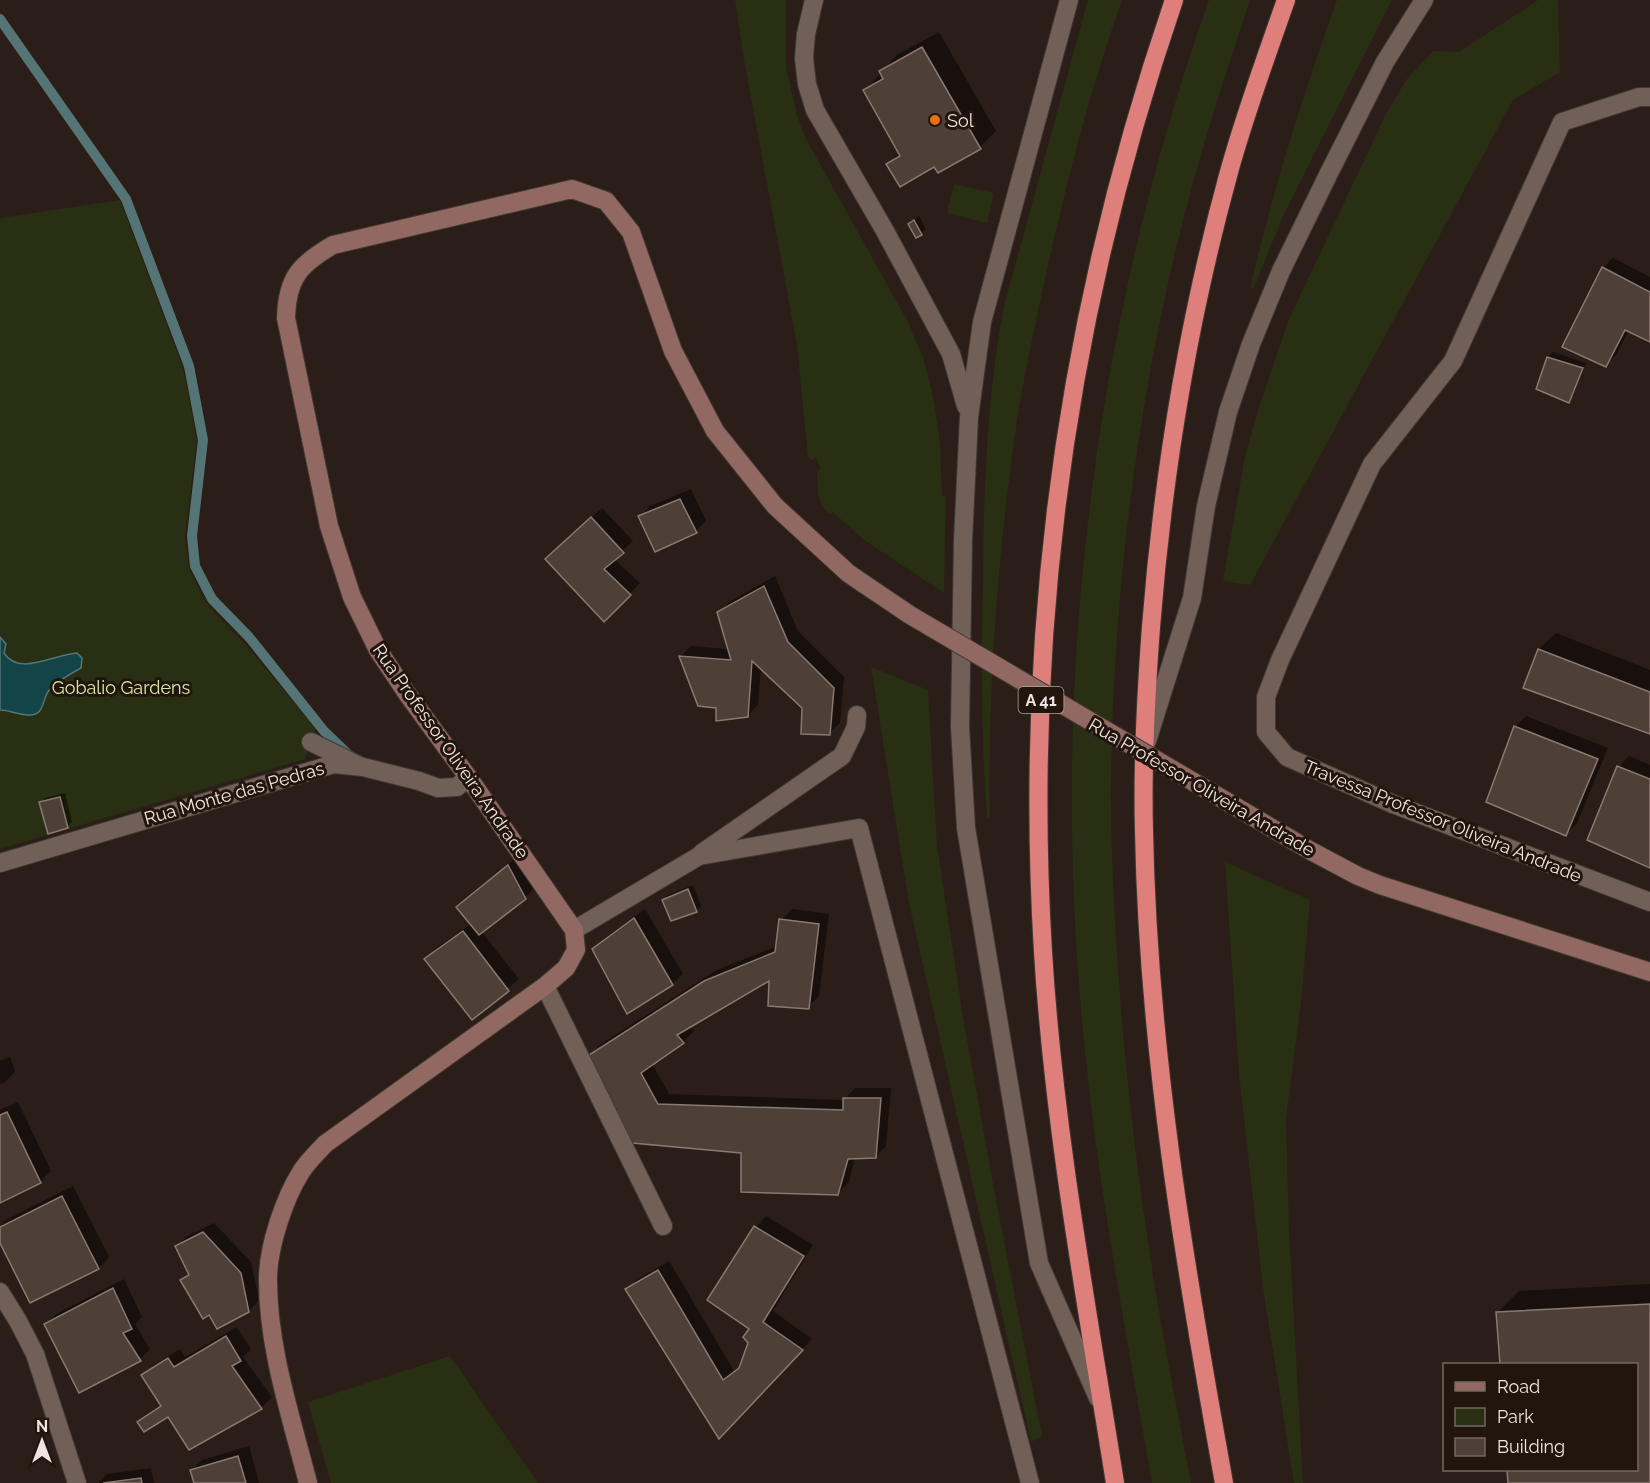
<svg xmlns="http://www.w3.org/2000/svg" width="1650" height="1483" viewBox="0 0 1650 1483" font-family="Raleway,sans-serif">
	<rect width="100%" height="100%" fill="#2b1e18"/>
	<g fill="#282f12">
		<path d="M 735,0 L 786,0 L 786,67 L 797,115 L 805,137 L 908,322 L 924,360 L 934,401 L 940,443 L 942,496 L 946,496 L 944,593 L 864,540 L 833,512 L 830,515 C 816,503 818,489 817,471 L 821,469 L 816,458 L 812,460 L 808,457 L 797,345 L 744,60 Z"/>
		<path d="M 1088,0 L 1122,0 C 1091,87 1068,176 1048,266 C 1034,329 1020,393 1012,457 C 996,577 988,698 990,819 L 987,819 C 981,737 981,656 983,574 C 984,483 987,391 1005,302 Z"/>
		<path d="M 1209,0 L 1250,0 C 1226,72 1203,143 1184,217 C 1137,400 1114,589 1111,778 C 1110,826 1113,874 1115,921 C 1122,1050 1137,1178 1158,1305 C 1168,1364 1180,1424 1191,1483 L 1152,1483 C 1124,1322 1093,1161 1080,997 C 1052,661 1096,318 1209,0 Z"/>
		<path d="M 1337,0 L 1392,0 L 1285,212 L 1253,289 L 1250,288 C 1273,190 1303,94 1337,0 Z"/>
		<polygon points="1538,0 1558,0 1560,72 1513,100 1250,585 1223,581 1245,456 1258,410 1289,319 1386,114 1406,80 1433,51 1459,52"/>
		<polygon points="954,184 994,193 987,223 947,213"/>
		<polygon points="120,200 183,368 197,439 185,536 189,568 205,602 245,644 316,728 305,759 0,849 0,218"/>
		<polygon points="871,667 928,690 937,846 963,1017 994,1189 1042,1436 1031,1442 909,903"/>
		<polygon points="1225,862 1310,900 1301,1003 1286,1119 1289,1229 1303,1483 1294,1483 1263,1288 1239,1074"/>
		<polygon points="450,1356 538,1483 331,1483 308,1402"/>
	</g>
	<path fill="#124448" stroke="#547476" stroke-width="1.5" d="M 0,637 L 6,644 L 4,653 C 19,677 55,654 77,653 L 82,658 L 81,668 C 70,674 59,680 50,689 C 41,699 46,716 28,715 C 18,715 10,710 0,710 Z"/>
	<g fill="#0007">
		<polygon points="939,32 996,131 980,147 935,165 888,164 900,152 865,91 897,55"/>
		<polygon points="919,216 926,229 917,236 910,224"/>
		<polygon points="1613,258 1650,277 1650,340 1629,330 1616,355 1606,365 1603,268"/>
		<polygon points="1553,352 1586,363 1573,396 1568,401 1548,357"/>
		<polygon points="691,489 706,521 696,531 640,517 650,506"/>
		<polygon points="602,508 633,541 614,559 640,583 604,620 557,548"/>
		<polygon points="775,576 798,631 844,677 840,723 829,733 761,667 758,705 747,716 717,707 681,656 691,646 729,649 719,613 729,602"/>
		<polygon points="1556,633 1650,670 1650,732 1525,687 1539,649"/>
		<polygon points="1526,716 1608,748 1577,823 1566,834 1515,727"/>
		<polygon points="1629,756 1650,765 1650,867 1619,767"/>
		<polygon points="65,793 72,822 67,827 40,803 45,798"/>
		<polygon points="519,855 535,887 525,898 481,931 519,979 472,1018 426,959 436,948 471,924 458,907"/>
		<polygon points="693,885 701,906 696,911 663,900 668,895"/>
		<polygon points="645,909 683,974 672,984 594,949 605,938"/>
		<polygon points="792,909 829,914 819,996 808,1007 771,978 689,1026 694,1031 683,1042 652,1064 669,1094 844,1100 855,1088 891,1088 886,1146 876,1156 855,1157 849,1182 838,1193 742,1152 633,1141 590,1055 601,1044 717,970 777,946 781,920"/>
		<polygon points="10,1057 15,1072 4,1083 0,1084 0,1061"/>
		<polygon points="18,1102 51,1171 40,1182 0,1202 0,1110"/>
		<polygon points="73,1186 109,1257 99,1268 31,1301 0,1239 0,1226 6,1220"/>
		<polygon points="766,1216 813,1245 773,1311 812,1339 729,1426 627,1289 638,1279 669,1261 734,1371 742,1365 749,1343 751,1328 709,1300 756,1227"/>
		<polygon points="214,1223 251,1262 259,1300 249,1311 210,1312 182,1280 189,1273 176,1247 187,1236"/>
		<polygon points="124,1279 142,1317 135,1324 150,1349 140,1359 46,1324 56,1314"/>
		<polygon points="1650,1284 1650,1483 1509,1483 1508,1470 1636,1470 1636,1364 1501,1364 1498,1312 1519,1291"/>
		<polygon points="237,1327 251,1349 243,1357 272,1397 261,1408 190,1448 169,1415 139,1422 162,1404 143,1375 154,1365 180,1349 185,1357"/>
		<polygon points="249,1446 259,1483 195,1483 191,1471 202,1460"/>
		<polygon points="151,1468 154,1483 98,1483 107,1474"/>
	</g>
	<g fill="none" stroke-linecap="round" stroke-linejoin="round">
		<polyline stroke="#547476" stroke-width="10" points="0,19 126,199 189,366 203,440 192,536 195,566 212,599 249,637 324,731 349,755"/>
	</g>
	<g fill="#4e3f37" stroke="#8a7971" stroke-width="1.5">
		<polygon points="922,47 981,149 938,173 934,167 900,187 886,164 900,156 863,90 883,79 879,71"/>
		<polygon points="914,220 922,235 916,238 908,224"/>
		<polygon points="1602,267 1650,292 1650,342 1625,330 1606,367 1562,347"/>
		<polygon points="1547,357 1583,368 1569,403 1536,389"/>
		<polygon points="680,499 697,533 655,552 638,516"/>
		<polygon points="591,517 624,553 604,569 631,595 604,622 545,559"/>
		<polygon points="764,586 788,642 834,688 830,735 801,734 802,708 752,661 748,717 716,721 716,708 698,706 679,656 731,660 717,612"/>
		<polygon points="1538,649 1650,692 1650,734 1523,688"/>
		<polygon points="1514,726 1598,759 1566,836 1486,802"/>
		<polygon points="1617,766 1650,779 1650,868 1587,840"/>
		<polygon points="60,797 68,828 48,834 39,802"/>
		<polygon points="508,865 526,899 479,935 456,907"/>
		<polygon points="688,889 697,912 671,921 662,900"/>
		<polygon points="634,918 673,985 627,1014 592,949"/>
		<polygon points="779,919 819,924 809,1009 768,1006 769,981 677,1035 684,1043 641,1073 658,1104 843,1110 843,1098 881,1098 876,1158 848,1159 838,1195 741,1192 741,1153 632,1143 589,1055 704,981 775,952"/>
		<polygon points="463,931 509,991 472,1020 424,959"/>
		<polygon points="7,1112 41,1183 0,1203 0,1115"/>
		<polygon points="62,1196 99,1269 30,1303 0,1243 0,1227"/>
		<polygon points="754,1226 804,1256 763,1322 803,1350 719,1439 625,1289 658,1270 723,1380 739,1368 748,1343 743,1337 749,1329 707,1300"/>
		<polygon points="203,1232 241,1273 249,1312 217,1329 209,1315 203,1319 180,1280 189,1275 175,1246"/>
		<polygon points="113,1288 132,1329 123,1333 141,1361 79,1393 44,1324"/>
		<polygon points="1650,1304 1650,1483 1508,1483 1507,1470 1636,1470 1636,1364 1500,1364 1496,1312"/>
		<polygon points="226,1336 241,1361 232,1366 262,1409 189,1450 168,1417 144,1432 137,1422 161,1406 141,1375 168,1358 174,1367"/>
		<polygon points="238,1456 246,1483 194,1483 190,1470"/>
		<polygon points="141,1478 142,1483 103,1483"/>
	</g>
	<g fill="none" stroke-linecap="round" stroke-linejoin="round">
		<defs>
			<g id="lane">
				<polyline points="814,0 806,34 804,58 807,84 815,110 885,231 951,354 966,406"/>
				<polyline points="1069,0 982,322 969,417 963,541 960,727 966,828 1039,1263 1098,1398"/>
				<polyline points="1147,741 1192,598 1206,506 1228,412 1251,344 1281,271 1328,175 1385,62 1424,0"/>
				<polyline points="311,742 360,766"/>
				<polyline points="1393,804 1287,757 1266,732 1266,697 1280,660 1372,464 1453,361 1562,122 1639,97 1650,97"/>
				<polyline points="702,853 842,756 856,727 857,715"/>
				<polyline points="574,930 699,856 859,828 1030,1483"/>
				<polyline points="545,986 663,1226"/>
			</g>
			<g id="street">
				<polyline points="1393,804 1650,902"/>
				<polyline points="0,863 334,764 363,767 419,781 438,788 457,787 468,777"/>
				<polyline points="0,1292 18,1321 35,1354 77,1483"/>
			</g>
			<g id="secondary">
				<polyline points="1311,851 1358,876 1380,885 1650,972"/>
				<path d="M 308,1483 C 291,1416 267,1346 268,1276 C 269,1245 284,1199 301,1172 C 307,1162 317,1153 325,1144 L 545,986 L 566,968 L 576,950 L 574,930 L 468,777 L 408,695 L 378,650 L 352,597 L 329,526 L 286,318 C 287,278 300,264 333,245 L 572,189 L 606,201 L 631,232 L 673,351 L 715,431 L 775,506 L 848,573 L 864,584"/>
			</g>
			<g id="highway">
				<path d="M 1115,1483 C 1087,1306 1054,1131 1043,952 C 1023,625 1068,309 1174,0"/>
				<path d="M 1224,1483 C 1185,1267 1148,1050 1144,831 C 1142,762 1146,694 1151,627 C 1163,473 1188,321 1229,172 C 1245,114 1266,57 1286,0"/>
			</g>
		</defs>
		<use href="#lane" stroke="#433834" stroke-width="20"/>
		<use href="#street" stroke="#433834" stroke-width="20"/>
		<use href="#secondary" stroke="#433834" stroke-width="20"/>
		<use href="#highway" stroke="#433834" stroke-width="20"/>
		<use href="#lane" stroke="#706058" stroke-width="18"/>
		<use href="#street" stroke="#706058" stroke-width="18"/>
		<use href="#secondary" stroke="#916962" stroke-width="18"/>
		<use href="#highway" stroke="#df7f7b" stroke-width="18"/>
		<defs>
			<polyline id="secondary-bridge" points="864,584 910,615 1311,851"/>
		</defs>
		<use href="#secondary-bridge" stroke="#433834" stroke-width="20" stroke-linecap="butt"/>
		<use href="#secondary-bridge" stroke="#916962" stroke-width="18"/>
	</g>
	<circle fill="#e8710a" stroke="#21150e" stroke-width="2" cx="935" cy="120" r="6"/>
	<g text-anchor="middle" dominant-baseline="central" stroke-width="6" stroke-linejoin="round" paint-order="stroke">
		<rect fill="#21150e" stroke="#b0a6a1" stroke-width="1.5" x="1018.5" y="687" width="45" height="26" rx="4.5"/>
		<g font-size="16" font-weight="bold" fill="#eee4e0">
			<text x="1041" y="700">A 41</text>
		</g>
		<g font-size="18" fill="#eee4e0" stroke="#21150e" text-anchor="start">
			<text x="947" y="120">Sol</text>
		</g>
		<g font-size="18" fill="#d6eba3" stroke="#21150e">
			<text x="121" y="687">Gobalio Gardens</text>
		</g>
		<g font-size="18" fill="#eee4e0" stroke="#21150e">
			<text transform="translate(451 751) rotate(55)">Rua Professor Oliveira Andrade</text>
			<text transform="translate(1202 787) rotate(30)">Rua Professor Oliveira Andrade</text>
			<text transform="translate(234 793) rotate(-16)">Rua Monte das Pedras</text>
			<text transform="translate(1443 821) rotate(22)">Travessa Professor Oliveira Andrade</text>
		</g>
	</g>
	<rect x="1443" y="1363" width="195" height="108" fill="#21150e" stroke="#736862" stroke-width="1.5"/>
	<rect x="1455" y="1382" width="30" height="9" fill="#916962" stroke="#736862" stroke-width="1.5"/>
	<text x="1497" y="1393" font-size="18" fill="#eee4e0">Road</text>
	<rect x="1455" y="1408" width="30" height="18" fill="#282f12" stroke="#736862" stroke-width="1.5"/>
	<text x="1497" y="1423" font-size="18" fill="#eee4e0">Park</text>
	<rect x="1455" y="1438" width="30" height="18" fill="#4e3f37" stroke="#736862" stroke-width="1.5"/>
	<text x="1497" y="1453" font-size="18" fill="#eee4e0">Building</text>
	<g transform="translate(42 1441)" stroke="#21150e" stroke-width="4.5" paint-order="stroke">
	<path d="M0-4.5L10 22L0 15L-10 22Z" fill="#eee4e0"/>
	<text y="-9" font-size="16" font-weight="bold" text-anchor="middle" fill="#eee4e0">N</text>
	</g>
</svg>
